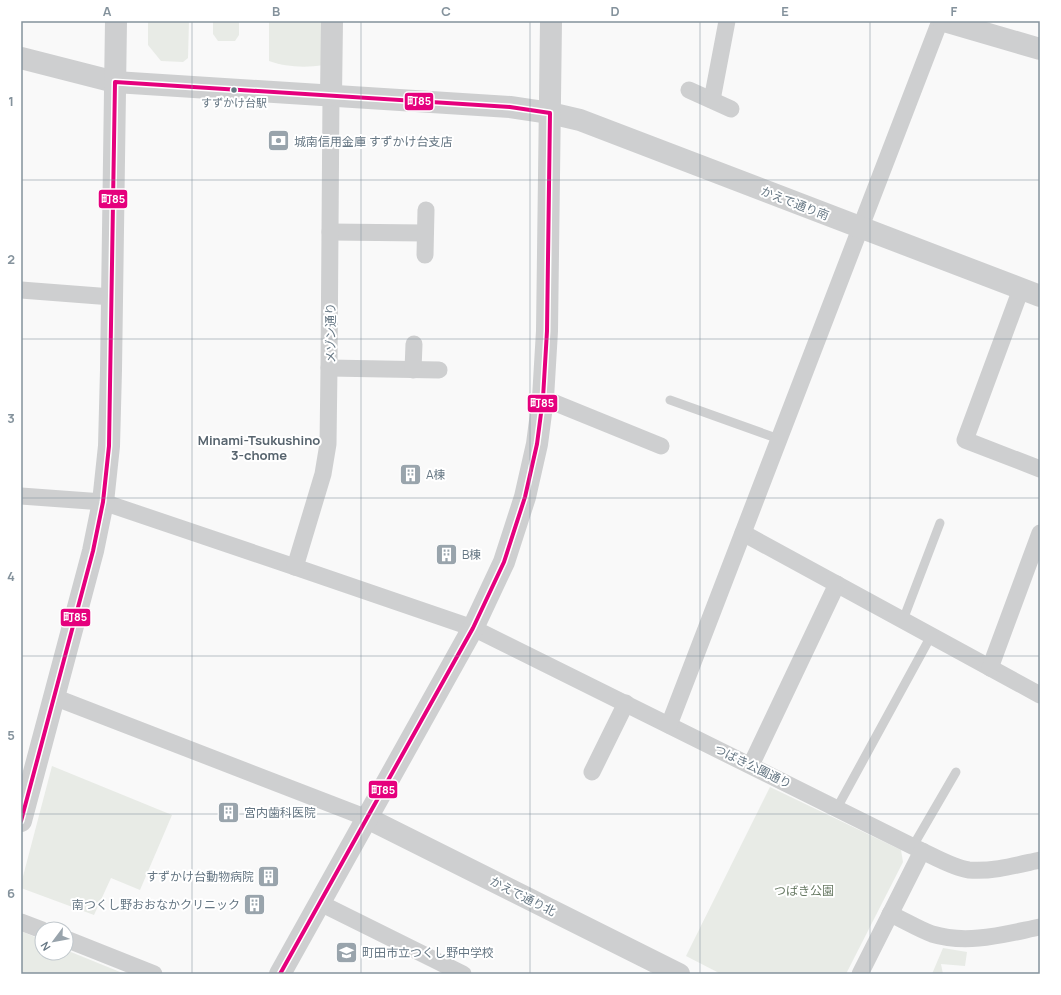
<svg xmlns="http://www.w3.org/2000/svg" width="1061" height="995" viewBox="0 0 1061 995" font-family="Manrope,'Noto Sans JP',sans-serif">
	<rect width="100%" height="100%" fill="#f9f9f9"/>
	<g fill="#e8ebe6">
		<polygon points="148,21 189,21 188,58 183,62 161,61 148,45"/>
		<polygon points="213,21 239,21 239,35 235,41 218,41 213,34"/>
		<path d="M 269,21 L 324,21 L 323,65 C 306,68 285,67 269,61 Z"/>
		<polygon points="52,766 172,815 140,890 111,878 94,915 21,888 21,884"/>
		<polygon points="770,787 901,850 903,862 846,974 721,974 686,956"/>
		<polygon points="21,931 42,940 42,953 66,953 66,950 125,974 21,974"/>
		<polygon points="943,948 967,952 965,966 941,964 943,974 932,974"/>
	</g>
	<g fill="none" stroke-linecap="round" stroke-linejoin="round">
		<g stroke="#cecfd0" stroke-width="9">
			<polyline points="670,400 779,439"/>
			<polyline points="903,620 940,523"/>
			<polyline points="837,808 931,636"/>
			<polyline points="913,846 956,772"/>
		</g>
		<g stroke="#cecfd0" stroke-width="17">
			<polyline points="689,90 731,109"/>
			<polyline points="712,100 727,21"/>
			<polyline points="330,232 425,233"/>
			<polyline points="425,255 426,210"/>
			<polyline points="1021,289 965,440 1040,469"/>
			<polyline points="21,290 112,297"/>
			<polyline points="329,368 439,370"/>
			<polyline points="413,370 414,344"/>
			<polyline points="543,398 661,446"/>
			<path d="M 21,496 L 103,502 L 295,567 L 473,628 L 922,851 C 935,857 954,868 969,870 C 992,872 1017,865 1040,860"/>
			<polyline points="743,533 1040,695"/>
			<polyline points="295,567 323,474 328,444 329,368 331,95"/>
			<polyline points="990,668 1040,533"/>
			<polyline points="54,697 367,818"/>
			<polyline points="669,725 940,21"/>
			<polyline points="751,765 837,584"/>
			<polyline points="592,772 626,703"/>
			<polyline points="320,903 463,974"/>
			<path d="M 890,914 C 904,920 918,929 932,934 C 968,945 1005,934 1040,927"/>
			<polyline points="21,922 42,930"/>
			<polyline points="66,939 154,974"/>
			<polyline points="860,974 922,851"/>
		</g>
		<g stroke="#cecfd0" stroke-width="22">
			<polyline points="944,21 1040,49"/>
			<polyline points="21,58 115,82 510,107 550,113 580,120 1040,296"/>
			<polyline points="331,95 332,21"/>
			<polyline points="367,818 679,974"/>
			<polyline points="21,821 93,551 103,502 109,446 111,370 116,21"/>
			<polyline points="280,974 473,628 504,562 525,497 537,444 543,398 547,331 551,21"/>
		</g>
		<defs>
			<polyline id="bus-1" points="21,821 93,551 103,502 109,446 115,82 510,107 550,113 547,331 543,398 537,444 525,497 504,562 473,628 280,974"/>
		</defs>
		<use href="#bus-1" stroke="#fff" stroke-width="7"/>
		<use href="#bus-1" stroke="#e5007d" stroke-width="4"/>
	</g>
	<path fill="none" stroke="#84929c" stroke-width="1" stroke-opacity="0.55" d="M 192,21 L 192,974M 361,21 L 361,974M 530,21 L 530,974M 700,21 L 700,974M 870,21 L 870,974M 21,180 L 1040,180M 21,339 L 1040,339M 21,498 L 1040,498M 21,656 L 1040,656M 21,814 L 1040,814"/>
	<defs>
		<symbol id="bank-square" viewBox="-11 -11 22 22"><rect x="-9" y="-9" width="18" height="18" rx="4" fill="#99a4ac" stroke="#fff"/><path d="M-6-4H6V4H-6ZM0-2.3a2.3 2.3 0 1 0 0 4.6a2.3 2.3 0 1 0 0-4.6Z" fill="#fff"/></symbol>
		<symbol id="building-square" viewBox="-11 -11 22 22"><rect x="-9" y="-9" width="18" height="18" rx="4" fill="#99a4ac" stroke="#fff"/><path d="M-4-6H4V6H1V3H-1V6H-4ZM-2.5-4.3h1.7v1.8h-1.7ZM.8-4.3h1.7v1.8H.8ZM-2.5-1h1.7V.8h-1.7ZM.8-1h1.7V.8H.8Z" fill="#fff"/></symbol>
		<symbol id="school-square" viewBox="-11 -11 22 22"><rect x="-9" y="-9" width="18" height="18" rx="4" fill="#99a4ac" stroke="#fff"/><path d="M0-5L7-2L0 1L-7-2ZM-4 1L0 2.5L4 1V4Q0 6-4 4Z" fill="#fff"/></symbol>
	</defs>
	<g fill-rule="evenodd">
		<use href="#bank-square" x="266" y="128" width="25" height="25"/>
		<use href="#building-square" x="398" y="462" width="25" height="25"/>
		<use href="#building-square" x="434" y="542" width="25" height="25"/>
		<use href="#building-square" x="216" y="800" width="25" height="25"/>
		<use href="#building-square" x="256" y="864" width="25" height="25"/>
		<use href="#building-square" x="242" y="892" width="25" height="25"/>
		<use href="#school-square" x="334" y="940" width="25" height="25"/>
	</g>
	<circle fill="#657683" stroke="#fff" stroke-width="1.5" cx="234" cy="90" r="3.5"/>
	<g text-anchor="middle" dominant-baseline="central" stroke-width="4" stroke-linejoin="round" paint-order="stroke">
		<g font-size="11" fill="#657683" stroke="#fff">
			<text x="234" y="102">すずかけ台駅</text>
		</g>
		<g font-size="12" fill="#657683" stroke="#fff" text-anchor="start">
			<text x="294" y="141">城南信用金庫 すずかけ台支店</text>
			<text x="426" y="474">A棟</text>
			<text x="462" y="554">B棟</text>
			<text x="244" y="812">宮内歯科医院</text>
			<text x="254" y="876" text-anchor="end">すずかけ台動物病院</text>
			<text x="240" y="904" text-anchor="end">南つくし野おおなかクリニック</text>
			<text x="362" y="952">町田市立つくし野中学校</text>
		</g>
		<g font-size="12" fill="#657683" stroke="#fff">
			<text transform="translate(795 203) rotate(21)">かえで通り南</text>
			<text transform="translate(330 333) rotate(-90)">メゾン通り</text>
			<text transform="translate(753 766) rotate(26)">つばき公園通り</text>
			<text transform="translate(523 896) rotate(27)">かえで通り北</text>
		</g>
		<g font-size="12" fill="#687a64" stroke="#fff">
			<text x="804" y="890">つばき公園</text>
		</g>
		<g font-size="13" font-weight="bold" fill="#57646e" stroke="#fff">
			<text x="259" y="440">Minami-Tsukushino<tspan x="259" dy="15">3-chome</tspan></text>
		</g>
	</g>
	<g stroke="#fff" stroke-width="1.5">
		<rect x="404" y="92" width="30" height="19" rx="4" fill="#e5007d"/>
		<rect x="98" y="189" width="30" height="20" rx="4" fill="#e5007d"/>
		<rect x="527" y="394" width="31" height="19" rx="4" fill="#e5007d"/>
		<rect x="60" y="608" width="31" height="19" rx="4" fill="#e5007d"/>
		<rect x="368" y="780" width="30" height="19" rx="4" fill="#e5007d"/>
	</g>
	<g font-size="11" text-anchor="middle" font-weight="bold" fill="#fff">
		<text x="419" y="105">町85</text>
		<text x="113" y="203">町85</text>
		<text x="542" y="407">町85</text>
		<text x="75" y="621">町85</text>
		<text x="383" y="794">町85</text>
	</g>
	<rect width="1061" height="995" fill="none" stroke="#ffffff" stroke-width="44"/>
	<g transform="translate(54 941) rotate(238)"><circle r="19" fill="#ffffff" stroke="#c1c8cd"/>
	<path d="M0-3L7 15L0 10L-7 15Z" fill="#99a4ac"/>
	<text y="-6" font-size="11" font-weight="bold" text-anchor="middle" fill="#657683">N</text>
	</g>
	<rect x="22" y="22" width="1017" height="951" fill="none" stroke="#84929c" stroke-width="1.5"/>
	<g font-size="13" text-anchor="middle" font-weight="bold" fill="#84929c">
		<text x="107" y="16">A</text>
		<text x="276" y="16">B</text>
		<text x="446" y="16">C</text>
		<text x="615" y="16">D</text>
		<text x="785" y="16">E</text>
		<text x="954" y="16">F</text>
		<text x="11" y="106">1</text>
		<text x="11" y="264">2</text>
		<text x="11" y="423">3</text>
		<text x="11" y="581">4</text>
		<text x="11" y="740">5</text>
		<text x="11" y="898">6</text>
	</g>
</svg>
